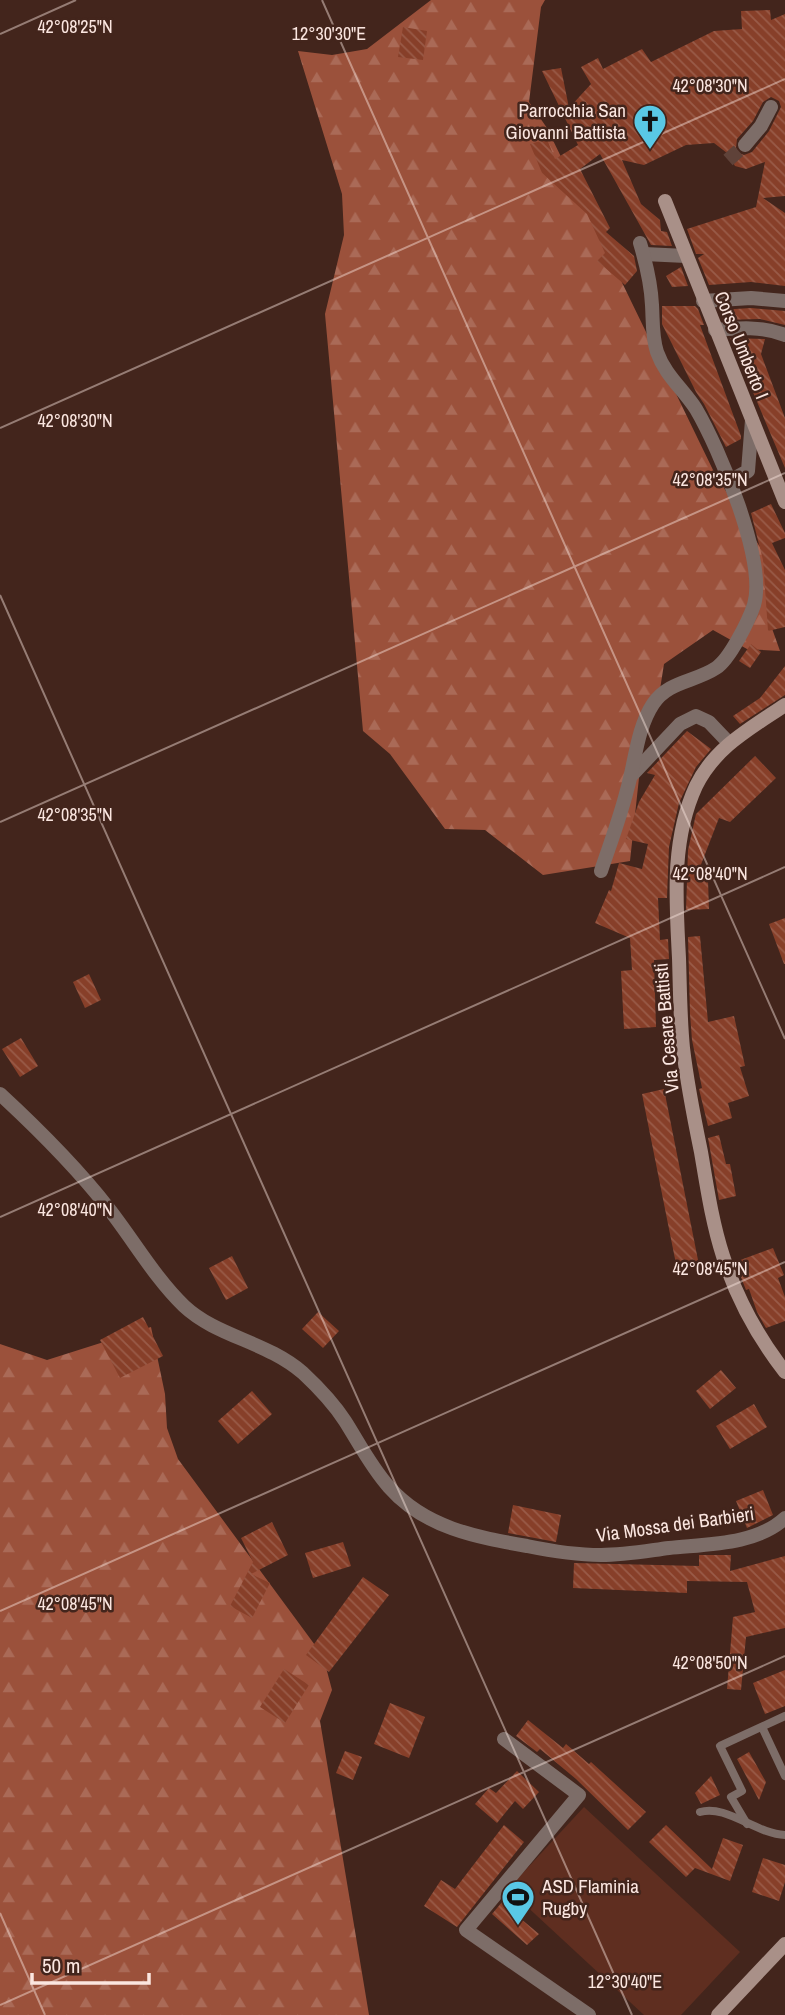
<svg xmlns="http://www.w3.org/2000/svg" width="785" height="2015" viewBox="0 0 785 2015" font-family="'Archivo Narrow',sans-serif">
	<defs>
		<pattern id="forest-firs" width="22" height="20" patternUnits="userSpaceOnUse" patternTransform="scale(1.75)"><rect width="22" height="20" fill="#9b513b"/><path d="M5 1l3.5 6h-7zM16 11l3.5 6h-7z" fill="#aa6a57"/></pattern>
		<pattern id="building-back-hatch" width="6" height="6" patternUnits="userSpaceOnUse" patternTransform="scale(1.75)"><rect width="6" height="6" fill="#873f29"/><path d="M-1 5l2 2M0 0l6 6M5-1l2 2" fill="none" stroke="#995b48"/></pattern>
	</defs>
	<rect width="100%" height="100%" fill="#43251c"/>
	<g fill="url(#forest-firs)">
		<polygon points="431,0 545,0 541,7 529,102 547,128 713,470 782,583 769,620 780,651 747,649 713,630 664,664 658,702 643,741 630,861 543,875 485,830 445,829 390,754 363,731 325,314 344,235 342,194 298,51 332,55 367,49"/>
		<polygon points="151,1327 165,1394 167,1428 178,1459 323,1656 332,1690 320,1721 369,2015 0,2015 0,1344 47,1360"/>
	</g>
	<polygon fill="#5f2e20" points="584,1807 740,1952 681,2015 644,2015 508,1889"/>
	<g fill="url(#building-back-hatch)" fill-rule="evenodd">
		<path d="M 770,10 L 771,20 L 785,14 L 785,196 L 763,198 L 785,213 L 785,286 L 751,282 L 709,285 L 698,258 L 704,254 L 696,254 L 687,229 L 756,207 L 765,162 L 746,169 L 735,166 L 727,153 L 714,143 L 686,145 L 644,165 L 622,160 L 641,204 L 660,220 L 661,231 L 667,232 L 672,246 L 651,245 L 600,154 L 580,169 L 610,228 L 606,232 L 634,256 L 637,271 L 625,285 L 597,261 L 605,253 L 587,214 L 542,173 L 530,144 L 547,139 L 555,159 L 578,145 L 542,71 L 561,68 L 569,108 L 591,84 L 581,67 L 598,58 L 603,69 L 642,49 L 651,62 L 714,31 L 742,29 L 741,11 ZM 771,97 L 779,101 L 781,107 L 769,131 L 752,152 L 744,155 L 739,153 L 736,148 L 737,139 L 753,121 L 763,102 Z"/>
		<polygon points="403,27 427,31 423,60 398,57"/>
		<polygon points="681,267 688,286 672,287 666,276"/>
		<polygon points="662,306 695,306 698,309 704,325 700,325 741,436 741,439 726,447 704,404 696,392 662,324"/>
		<polygon points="751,308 785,311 785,325 760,319 723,320 719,310"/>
		<polygon points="730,338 765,339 761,354 785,418 785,468"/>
		<polygon points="771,504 785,533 785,538 772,543 785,570 785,627 768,631 763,560 751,513"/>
		<polygon points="751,644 761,652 750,668 739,661"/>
		<polygon points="785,666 785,695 740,724 733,716 760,698"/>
		<polygon points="687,731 711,749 696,767 679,803 669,847 667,898 658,898 660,940 668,939 669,959 654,960 656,1027 624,1029 621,971 632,970 630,938 595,923 609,890 611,891 619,863 642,869 648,844 626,839 639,802 655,775 647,773"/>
		<polygon points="755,756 776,778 730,822 719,818 695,880 708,880 709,909 686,910 688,850 696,814"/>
		<polygon points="785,918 785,964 784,964 769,924"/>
		<polygon points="700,936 708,1022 734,1016 745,1066 740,1067 749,1096 728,1103 732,1118 708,1126 699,1089 702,1088 692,1040 690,1014 688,937"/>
		<polygon points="89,974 101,1000 85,1008 73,982"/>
		<polygon points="21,1038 38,1066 20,1077 2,1049"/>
		<polygon points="664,1089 699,1265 677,1269 642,1094"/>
		<polygon points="719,1135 726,1164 730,1164 736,1196 719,1200 708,1138"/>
		<polygon points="773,1248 784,1275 778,1278 785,1297 785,1321 766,1328 757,1312 749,1289 746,1290 735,1262"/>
		<polygon points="232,1256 248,1288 226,1300 209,1268"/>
		<polygon points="318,1312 339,1331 323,1348 302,1329"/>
		<polygon points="143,1317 163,1356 120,1378 100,1340"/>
		<polygon points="721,1370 736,1388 710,1409 696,1391"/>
		<polygon points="252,1391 272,1414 238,1444 218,1421"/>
		<polygon points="754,1404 767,1427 730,1449 716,1426"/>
		<polygon points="763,1490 773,1515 747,1528 736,1501"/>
		<polygon points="513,1505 561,1515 556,1542 508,1533"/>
		<polygon points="272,1522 288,1555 251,1574 270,1583 252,1618 230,1606 253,1562 241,1538"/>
		<polygon points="343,1542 351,1566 313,1578 305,1553"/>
		<polygon points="699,1555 731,1555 730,1571 785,1556 785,1628 746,1637 741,1690 727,1689 733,1617 755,1612 747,1582 687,1581 687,1593 573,1588 574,1563 699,1566"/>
		<polygon points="363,1577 389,1595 329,1672 306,1655"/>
		<polygon points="284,1669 309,1685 285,1723 260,1707"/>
		<polygon points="785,1670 785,1706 765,1714 753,1683"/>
		<polygon points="390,1703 425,1717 409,1758 374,1744"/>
		<polygon points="528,1720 563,1748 566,1744 589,1764 591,1762 646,1812 628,1830 576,1779 540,1749 537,1752 516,1736"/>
		<polygon points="345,1751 362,1757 353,1780 336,1773"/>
		<polygon points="749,1752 766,1782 759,1800 737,1759"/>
		<polygon points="517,1771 539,1792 523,1809 515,1801 497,1823 475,1804 489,1788 496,1793"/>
		<polygon points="711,1776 720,1795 701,1804 695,1793"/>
		<polygon points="504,1825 524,1842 457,1927 424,1906 441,1880 455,1889"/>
		<polygon points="666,1825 712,1869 723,1838 743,1845 730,1881 695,1868 686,1877 649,1842"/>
		<polygon points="763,1858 785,1865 785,1882 779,1901 752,1892"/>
		<polygon points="507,1896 514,1903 508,1908 539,1934 527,1945 492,1914"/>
	</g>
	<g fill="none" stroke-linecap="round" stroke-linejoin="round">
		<polyline stroke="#5f4239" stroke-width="14" stroke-dasharray="14 7" stroke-linecap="butt" points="728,160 745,145"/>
		<g stroke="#7d6d68" stroke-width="8">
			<polyline points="762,1727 785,1776"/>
			<path d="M 700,1812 C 726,1804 756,1834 785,1835"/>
			<polyline points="747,1824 731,1797 742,1791 720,1746 785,1716"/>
		</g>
		<g stroke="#7d6d68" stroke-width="14">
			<polyline points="745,145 761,126 771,107"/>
			<polyline points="644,254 686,256"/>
			<polyline points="703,301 751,298 785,301"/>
			<path d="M 715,330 C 738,328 763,326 785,335"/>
			<polyline points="728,482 748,471 752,420"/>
			<polyline points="632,775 680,724 696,716 709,722 729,743"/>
			<path d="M 601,871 C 610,844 620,818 627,790 C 635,763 637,728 653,704 C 668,681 695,682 716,668 C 730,659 749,620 754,605 C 767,561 719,448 696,409 C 683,389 665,375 657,352 C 652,337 653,321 652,305 C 651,284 646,263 640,243"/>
			<path d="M 0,1094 C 39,1130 77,1168 109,1209 C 134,1241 155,1278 184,1306 C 217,1337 266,1341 303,1373 C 318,1387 334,1404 345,1421 C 359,1443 371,1467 389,1487 C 425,1528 476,1537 527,1546 C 551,1551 576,1555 601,1555 C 624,1555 646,1551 669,1548 C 707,1544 756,1545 785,1518"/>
			<polyline points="504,1739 579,1795 466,1930 589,2015"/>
		</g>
		<g stroke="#a99088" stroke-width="14">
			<polyline points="665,201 785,502"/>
			<path d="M 785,705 C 751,728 715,747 696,786 C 671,840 676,900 679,958 C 680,988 680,1018 683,1048 C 687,1083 694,1118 701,1152 C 707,1187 712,1222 723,1256 C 737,1299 757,1336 785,1372"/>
			<polyline points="718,2015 785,1944"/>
		</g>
	</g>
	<path fill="none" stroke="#fbe6e0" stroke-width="2" stroke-opacity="0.45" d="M 322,0 L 785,1039M 0,34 L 76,0M 0,428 L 785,79M 0,595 L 632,2015M 0,822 L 785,473M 0,1217 L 785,867M 0,1611 L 785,1262M 0,1913 L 45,2015M 0,2005 L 785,1656"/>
	<defs>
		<symbol id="church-pin" viewBox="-11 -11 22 30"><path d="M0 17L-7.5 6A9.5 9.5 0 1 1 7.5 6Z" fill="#59c8e5" stroke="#43251c"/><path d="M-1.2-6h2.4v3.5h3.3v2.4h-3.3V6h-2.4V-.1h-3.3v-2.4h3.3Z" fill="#111"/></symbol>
		<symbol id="stadium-pin" viewBox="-11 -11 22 30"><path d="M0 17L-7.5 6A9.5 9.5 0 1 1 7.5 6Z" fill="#59c8e5" stroke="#43251c"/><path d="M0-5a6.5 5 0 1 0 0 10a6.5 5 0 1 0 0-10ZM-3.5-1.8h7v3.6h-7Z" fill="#111"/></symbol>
	</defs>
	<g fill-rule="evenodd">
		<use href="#church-pin" x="631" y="102" width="38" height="52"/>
		<use href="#stadium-pin" x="499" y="1878" width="38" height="52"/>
	</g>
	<g text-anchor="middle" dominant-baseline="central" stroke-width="5" stroke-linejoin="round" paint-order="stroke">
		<g font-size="19" fill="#fbe6e0" stroke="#43251c" text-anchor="end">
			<text x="626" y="110">Parrocchia San<tspan x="626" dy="22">Giovanni Battista</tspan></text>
			<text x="542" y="1886" text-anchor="start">ASD Flaminia<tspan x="542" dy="22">Rugby</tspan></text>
		</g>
		<g font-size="19" fill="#fbe6e0" stroke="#43251c">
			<text transform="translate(742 345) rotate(68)">Corso Umberto I</text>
			<text transform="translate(666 1028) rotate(-95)">Via Cesare Battisti</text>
			<text transform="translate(675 1524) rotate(-8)">Via Mossa dei Barbieri</text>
		</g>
	</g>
	<g font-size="18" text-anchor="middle" fill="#fbe6e0" stroke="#43251c" stroke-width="5" stroke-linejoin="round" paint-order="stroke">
		<text x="75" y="33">42°08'25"N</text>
		<text x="329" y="40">12°30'30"E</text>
		<text x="710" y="92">42°08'30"N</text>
		<text x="75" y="427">42°08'30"N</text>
		<text x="710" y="486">42°08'35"N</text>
		<text x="75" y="821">42°08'35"N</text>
		<text x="710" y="880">42°08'40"N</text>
		<text x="75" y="1216">42°08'40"N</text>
		<text x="710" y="1275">42°08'45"N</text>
		<text x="75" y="1610">42°08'45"N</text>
		<text x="710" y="1669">42°08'50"N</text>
		<text x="625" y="1988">12°30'40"E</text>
	</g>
	<path d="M32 1973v10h117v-10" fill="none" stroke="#fbe6e0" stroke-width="3.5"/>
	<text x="42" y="1973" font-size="21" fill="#fbe6e0" stroke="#43251c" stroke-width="5" paint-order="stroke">50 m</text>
</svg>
